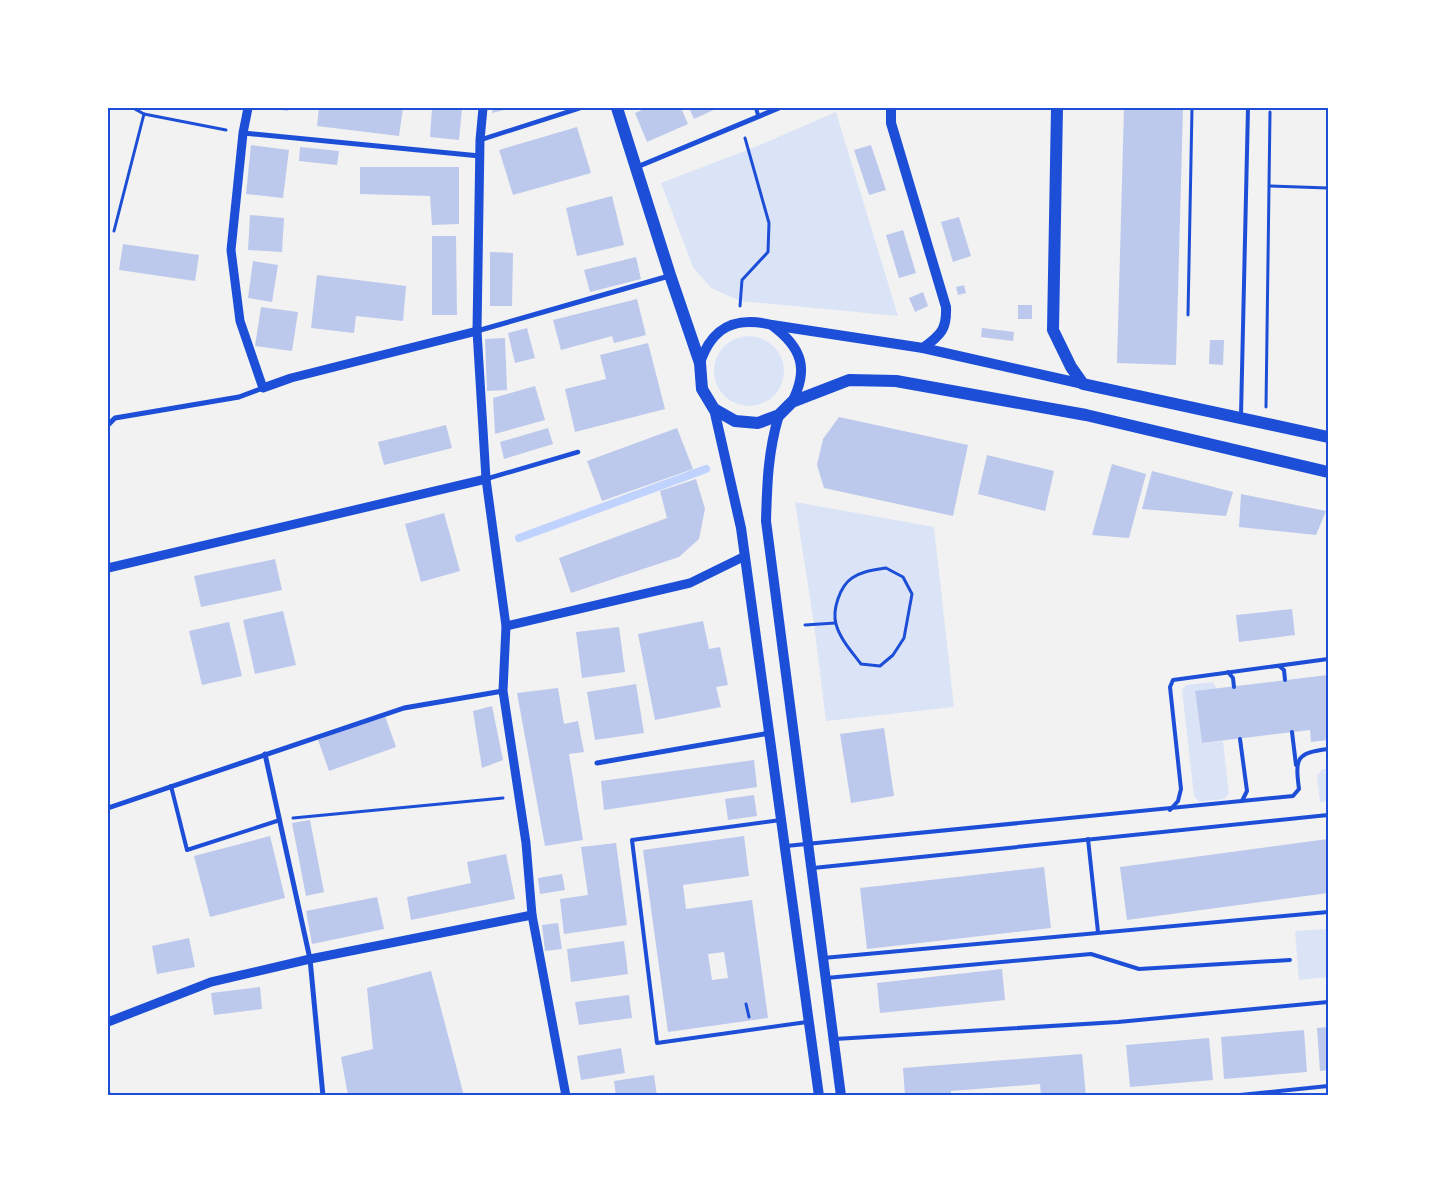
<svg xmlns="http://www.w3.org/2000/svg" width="1436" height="1203" viewBox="0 0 1436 1203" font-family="'Nunito Sans',sans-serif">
	<rect width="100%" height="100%" fill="#f2f2f2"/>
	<g fill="#dbe4f7">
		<polygon points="836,112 898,316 740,301 711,288 693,267 661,183 755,147"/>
		<circle cx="749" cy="371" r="35"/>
		<polygon points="795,502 934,527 954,707 826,721 814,624"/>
		<polygon points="1213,682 1217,689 1195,692 1202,743 1223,741 1229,794 1224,799 1199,802 1194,796 1182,690 1186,685"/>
		<polygon points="1322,769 1328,769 1328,801 1320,802 1317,776"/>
		<polygon points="1328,929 1328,977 1299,980 1295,931"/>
	</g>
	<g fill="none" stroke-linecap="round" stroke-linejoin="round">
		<polyline stroke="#bfd3fe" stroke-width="8" points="519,538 706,469"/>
	</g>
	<g fill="#bdc9ec" fill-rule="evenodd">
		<polygon points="267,108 288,108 288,111"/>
		<polygon points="319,108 403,108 399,136 317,126"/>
		<polygon points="432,108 462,108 459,140 430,137"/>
		<polygon points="493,108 512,108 492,113"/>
		<polygon points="647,108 681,108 688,124 647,142 635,113"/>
		<polygon points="689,108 718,108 694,119"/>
		<polygon points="1124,108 1183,108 1176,365 1117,363"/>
		<polygon points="577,127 591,173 513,195 499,150"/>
		<polygon points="251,145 289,150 283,198 246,194"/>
		<polygon points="871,145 886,190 869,195 854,150"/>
		<polygon points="300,147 339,151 337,165 299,161"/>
		<polygon points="360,167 459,167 459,224 432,225 430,196 360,194"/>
		<polygon points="612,196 624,245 577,256 566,208"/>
		<polygon points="250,215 284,218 282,252 248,250"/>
		<polygon points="959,217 971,256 953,262 941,222"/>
		<polygon points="903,230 916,273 899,278 886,235"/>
		<polygon points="432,236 456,236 457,315 432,315"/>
		<polygon points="123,244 199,255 195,281 119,270"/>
		<polygon points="490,252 513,253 512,306 490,306"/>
		<polygon points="636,257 641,279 590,292 584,270"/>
		<polygon points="253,261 278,265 272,302 248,298"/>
		<polygon points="317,275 406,286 403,321 356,316 354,333 311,328"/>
		<polygon points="964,285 966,293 958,295 956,287"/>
		<polygon points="923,292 928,306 915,312 909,298"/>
		<polygon points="637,299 646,335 614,343 612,336 561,350 553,320"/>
		<rect x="1018" y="305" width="14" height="14"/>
		<polygon points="261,307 298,312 292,351 255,346"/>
		<polygon points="527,328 535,358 515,363 508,333"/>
		<polygon points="982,328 1014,332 1013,341 981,337"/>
		<polygon points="505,338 507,390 487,391 485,339"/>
		<polygon points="1210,340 1224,340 1223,365 1209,364"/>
		<polygon points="648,343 665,409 575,432 565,389 606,379 600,355"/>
		<polygon points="535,386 545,420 495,434 493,398"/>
		<polygon points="839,417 968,445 953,516 824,488 817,465 823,439"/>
		<polygon points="446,425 452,448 384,465 378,442"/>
		<polygon points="548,428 553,444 504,459 500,442"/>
		<polygon points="677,428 693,469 602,501 587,461"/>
		<polygon points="987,455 1054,471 1045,511 978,494"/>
		<polygon points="1112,464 1146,474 1129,538 1092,535"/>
		<polygon points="1152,471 1233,492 1226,516 1142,509"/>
		<polygon points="696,479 705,509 699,539 679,557 571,593 559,558 667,518 660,491"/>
		<polygon points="1241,494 1326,511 1316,535 1239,527"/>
		<polygon points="444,513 460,571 421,582 405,524"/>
		<polygon points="275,559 282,590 201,607 194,576"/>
		<polygon points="1292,609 1295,635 1239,642 1236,615"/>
		<polygon points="283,611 296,665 255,674 243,620"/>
		<polygon points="703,621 709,649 720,647 728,685 716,687 721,707 655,720 638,634"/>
		<polygon points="229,622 242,676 202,685 189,631"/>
		<polygon points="619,627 625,672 582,678 576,632"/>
		<polygon points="1328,675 1328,740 1311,742 1310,730 1202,743 1195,691"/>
		<polygon points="636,684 644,733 595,740 587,692"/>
		<polygon points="558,688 564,724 578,721 584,752 569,754 583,840 545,846 517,693"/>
		<polygon points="492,706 503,760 482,768 473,711"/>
		<polygon points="385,716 396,747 329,771 318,740"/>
		<polygon points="884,728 894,796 851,803 840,734"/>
		<polygon points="754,760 757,787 604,810 601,781"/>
		<polygon points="754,795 757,816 728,820 725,799"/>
		<polygon points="310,820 324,892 306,896 292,823"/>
		<polygon points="270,836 285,898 210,917 194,856"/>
		<path d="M 744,836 L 749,876 L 683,885 L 686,909 L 752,900 L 768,1018 L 668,1032 L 643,850 ZM 724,952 L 728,978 L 712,980 L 708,954 Z"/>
		<polygon points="1328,839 1328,893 1127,920 1120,867"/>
		<polygon points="616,843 627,925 564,934 560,899 588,895 581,847"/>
		<polygon points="506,854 515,899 411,920 407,897 471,883 467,862"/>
		<polygon points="1044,867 1051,928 867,949 860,888"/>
		<polygon points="562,874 565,890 540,894 538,878"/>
		<polygon points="377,897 384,929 312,944 306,911"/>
		<polygon points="558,923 562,949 545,951 542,925"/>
		<polygon points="189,938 195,967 157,974 152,946"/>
		<polygon points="624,941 628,974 571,982 567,949"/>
		<polygon points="1002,969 1005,1000 880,1013 877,983"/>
		<polygon points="431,971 464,1096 348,1096 341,1057 373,1049 367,988"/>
		<polygon points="260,987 262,1009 214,1015 211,993"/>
		<polygon points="629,995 632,1018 579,1025 575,1002"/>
		<polygon points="1328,1027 1328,1070 1320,1071 1317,1028"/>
		<polygon points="1304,1030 1307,1072 1224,1079 1221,1037"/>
		<polygon points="1209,1038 1213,1080 1130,1087 1126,1045"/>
		<polygon points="621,1048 625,1073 581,1080 577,1056"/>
		<polygon points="1082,1054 1086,1096 1041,1096 1040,1084 951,1091 951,1096 905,1096 903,1068"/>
		<polygon points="654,1075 657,1096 616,1096 614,1081"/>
	</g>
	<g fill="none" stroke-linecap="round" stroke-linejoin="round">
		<g stroke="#1d4ed8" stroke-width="3">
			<polyline points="133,108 144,114 226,130"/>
			<polyline points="1270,186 1328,188"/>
			<polyline points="114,231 144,114"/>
			<polyline points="740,306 742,280 768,252 769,223 745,138"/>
			<polyline points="1188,315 1192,108"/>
			<polyline points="1266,407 1270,112"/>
			<path d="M 886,568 L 903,577 L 912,594 L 904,638 L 893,655 L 880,666 L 861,664 C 852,652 840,639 836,624 C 832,610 840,586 852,578 C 862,571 874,570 886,568 Z"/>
			<polyline points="805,625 835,623"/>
			<polyline points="293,818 503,798"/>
			<polyline points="746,1004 749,1017"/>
		</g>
		<g stroke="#1d4ed8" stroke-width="4">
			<polyline points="756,108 758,115"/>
			<polyline points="1241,415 1248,108"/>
			<polyline points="1279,666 1284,670 1285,680"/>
			<polyline points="1228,672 1233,678 1234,687"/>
			<polyline points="1292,732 1296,765"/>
			<polyline points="1240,739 1247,791 1242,801"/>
			<polyline points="171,786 187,850 280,820"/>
			<polyline points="1170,810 1178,801 1181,789 1170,687 1173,680 1328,659"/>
			<polyline points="781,820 632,840 657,1043 807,1022"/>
			<polyline points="1088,839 1098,932"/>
			<path d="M 786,846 L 1293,796 L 1299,789 C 1295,758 1296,753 1328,749"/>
			<polyline points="813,868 1328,815"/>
			<polyline points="823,958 1328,912"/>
			<polyline points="826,978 1091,954 1139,969 1290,960"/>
			<polyline points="835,1039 1118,1022 1328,1002"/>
			<polyline points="1230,1096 1328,1086"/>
		</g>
		<g stroke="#1d4ed8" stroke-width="4.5">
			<polyline points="480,140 580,108"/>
			<polyline points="486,479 578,452"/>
		</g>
		<g stroke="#1d4ed8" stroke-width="5">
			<polyline points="243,133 480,156"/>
			<polyline points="637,167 779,108"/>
			<polyline points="477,331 669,276"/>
			<polyline points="108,425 115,418 239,397 263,388"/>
			<polyline points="265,754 310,959 323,1096"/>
			<polyline points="597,763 770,733"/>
			<polyline points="108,808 404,708 503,691"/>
			<polyline points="108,1093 108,1096"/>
		</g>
		<g stroke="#1d4ed8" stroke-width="9">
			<polyline points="248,108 243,133 231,250 240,321 263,388 291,378 477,331"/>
			<polyline points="483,108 480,140 477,331 486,479 506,626 503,691 526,843 532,915 566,1096"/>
			<polyline points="108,568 486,479"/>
			<polyline points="506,626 690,583 743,557"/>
			<polyline points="108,1022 211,982 310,959 532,915"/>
		</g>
		<g stroke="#1d4ed8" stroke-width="10">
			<path d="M 891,108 L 891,123 L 946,307 C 947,329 941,335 923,348"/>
			<path d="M 773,326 C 802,348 809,369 792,402"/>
			<path d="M 700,363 C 712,326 736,316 772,325 L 923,348 L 1083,384"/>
			<polyline points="714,409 741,528 819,1096"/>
			<path d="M 779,415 C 768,451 767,484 766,521 L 841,1096"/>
		</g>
		<g stroke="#1d4ed8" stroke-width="12">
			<polyline points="617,108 670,275 700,363 702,389 714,409 735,421 758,423 779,415 792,402 849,380 896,381 1086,415 1328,472"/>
			<polyline points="1057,108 1053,330 1071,367 1083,384 1328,437"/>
		</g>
	</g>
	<rect width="1436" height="1203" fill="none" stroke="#ffffff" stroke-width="218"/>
	<rect x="109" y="109" width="1218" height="985" fill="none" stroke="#1d4ed8" stroke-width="2"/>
</svg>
